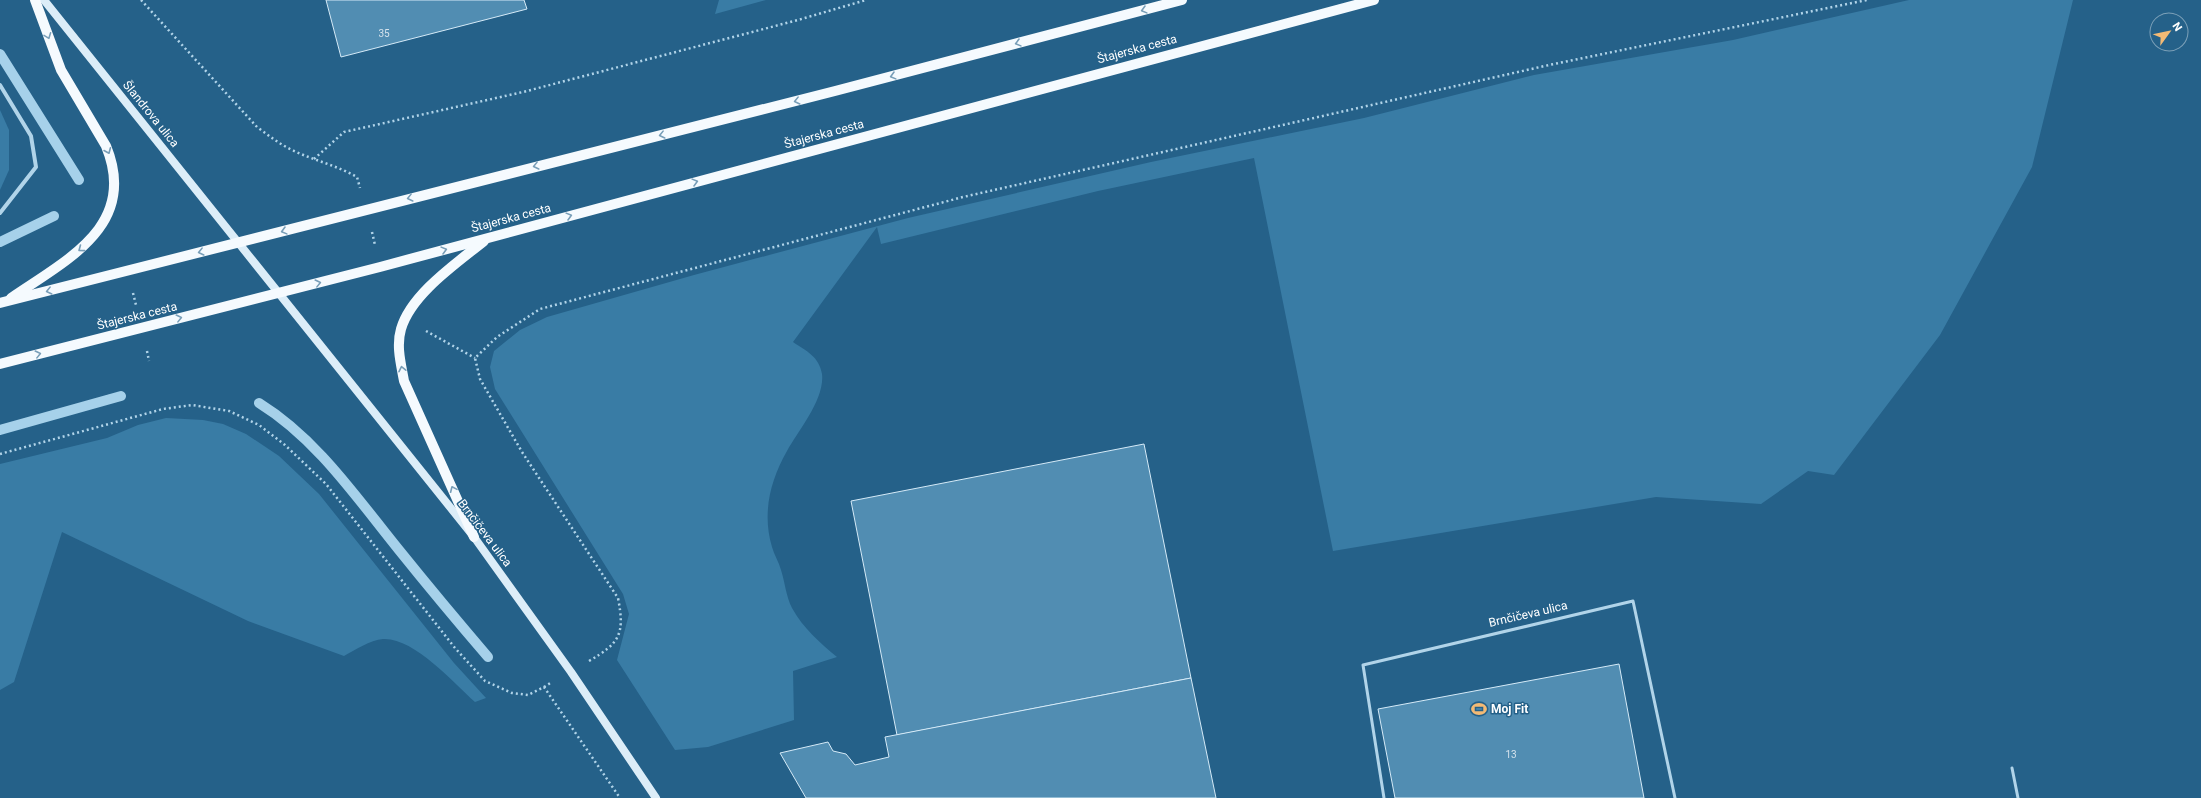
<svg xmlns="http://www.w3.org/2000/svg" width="2201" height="798" viewBox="0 0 2201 798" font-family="Roboto,sans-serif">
	<rect width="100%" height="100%" fill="#256189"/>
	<g fill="#397ca5">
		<polygon points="719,0 766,0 715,14"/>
		<path d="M 1909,0 L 2073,0 L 2032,167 L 1940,335 L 1834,475 L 1808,471 L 1761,504 L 1656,497 L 1333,551 L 1254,158 L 1098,191 L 881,244 L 877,227 L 793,342 C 806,351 819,356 822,374 C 825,399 798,431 787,451 C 770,481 762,513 772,547 C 774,555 779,562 781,570 C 785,582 786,597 792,608 C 803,628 820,643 837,657 L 793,671 L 794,720 L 708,747 L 675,750 L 617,660 L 629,614 L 623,594 L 495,389 L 490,367 L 494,351 L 520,330 L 547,317 L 694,275 L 908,218 L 1151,162 L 1364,118 L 1534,75 L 1733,40 Z"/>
		<polygon points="0,110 9,130 9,170 0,190"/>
		<path d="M 166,418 L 203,420 L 223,424 L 246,434 L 279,456 L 319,494 L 454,663 L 486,698 L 475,702 C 453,682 413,637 383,639 C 370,640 355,650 344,656 L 248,621 L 62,532 L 14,682 L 0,690 L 0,464 L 107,438 L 138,425 Z"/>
	</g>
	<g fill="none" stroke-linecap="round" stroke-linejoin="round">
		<g stroke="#a6d1ea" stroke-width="10">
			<polyline points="0,54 79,180"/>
			<polyline points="0,242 54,216"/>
			<path d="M 259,403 C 317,439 356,497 399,550 C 428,586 458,622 488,657"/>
			<polyline points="0,430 121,396"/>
		</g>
	</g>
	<g fill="#518db2" stroke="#d5eaf7">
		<polygon points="326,0 524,0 527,9 341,57"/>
		<polygon points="1144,444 1191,678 897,735 851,501"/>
		<polygon points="1619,664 1644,798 1395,798 1378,709"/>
		<polygon points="1191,678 1216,798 806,798 780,753 828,742 833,751 846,754 855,765 889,757 885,737"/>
	</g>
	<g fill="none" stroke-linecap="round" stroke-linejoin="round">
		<g stroke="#b1d4e9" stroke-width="2.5" stroke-dasharray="2 3" stroke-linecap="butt">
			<path d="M 141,0 L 257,127 C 268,135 278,143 290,149 C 312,160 336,165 357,177 L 360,188"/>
			<polyline points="314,159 344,132 523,92 798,20 866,0"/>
			<polyline points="372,232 375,245"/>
			<polyline points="133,293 136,305"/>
			<polyline points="426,331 475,358"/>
			<polyline points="147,351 149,361"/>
			<polyline points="0,454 163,409 192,405 229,411 259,425 285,445 326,484 455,648 485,681 512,693 528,695 544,687 620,798"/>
			<path d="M 589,661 C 620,643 625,634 618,598 L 522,452 L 480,379 L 475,358 L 497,337 L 540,309 L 963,197 L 1549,65 L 1867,0"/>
			<polyline points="544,687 552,682"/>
		</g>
		<g stroke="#b1d4e9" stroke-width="3">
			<polyline points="2012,768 2018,798"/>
			<polyline points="1384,798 1363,665 1633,601 1675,798"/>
		</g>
		<polyline stroke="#b1d4e9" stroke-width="4" points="0,85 31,136 36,167 0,213"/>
		<polyline stroke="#dcedf8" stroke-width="8" points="44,0 474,537 571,672 656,798"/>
		<g stroke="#f5fafe" stroke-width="10">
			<path d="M 11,298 C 66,260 139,226 106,146 L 61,70 L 35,0"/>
			<polyline points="0,303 835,91 1182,0"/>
			<polyline points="0,364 380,267 1374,0"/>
			<path d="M 474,537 L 404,381 C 401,364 396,346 401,329 C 411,294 457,263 484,241"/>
		</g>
	</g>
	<defs><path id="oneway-chevron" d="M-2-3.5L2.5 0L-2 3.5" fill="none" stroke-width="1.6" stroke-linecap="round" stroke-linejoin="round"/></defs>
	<g stroke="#789eb8">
		<use href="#oneway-chevron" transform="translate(1144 10) rotate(165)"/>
		<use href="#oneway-chevron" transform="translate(48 36) rotate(69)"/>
		<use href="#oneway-chevron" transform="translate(1018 43) rotate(165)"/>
		<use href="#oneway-chevron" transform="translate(893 76) rotate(165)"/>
		<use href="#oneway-chevron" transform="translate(797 101) rotate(166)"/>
		<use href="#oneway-chevron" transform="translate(662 135) rotate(166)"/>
		<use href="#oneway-chevron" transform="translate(108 151) rotate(67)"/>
		<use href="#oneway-chevron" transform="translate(536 166) rotate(166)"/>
		<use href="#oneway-chevron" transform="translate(695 182) rotate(-15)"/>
		<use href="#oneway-chevron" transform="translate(410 198) rotate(166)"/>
		<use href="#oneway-chevron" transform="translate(569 216) rotate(-15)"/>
		<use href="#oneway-chevron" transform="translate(284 231) rotate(165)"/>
		<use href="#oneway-chevron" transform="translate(81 249) rotate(143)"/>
		<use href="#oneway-chevron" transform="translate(444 250) rotate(-15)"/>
		<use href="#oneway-chevron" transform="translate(201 252) rotate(166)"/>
		<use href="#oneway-chevron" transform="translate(318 283) rotate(-14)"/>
		<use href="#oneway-chevron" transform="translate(49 291) rotate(166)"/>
		<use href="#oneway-chevron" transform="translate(179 318) rotate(-14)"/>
		<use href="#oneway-chevron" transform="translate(38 354) rotate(-14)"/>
		<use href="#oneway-chevron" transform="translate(402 369) rotate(-102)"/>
		<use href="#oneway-chevron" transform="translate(453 489) rotate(-114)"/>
	</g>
	<defs>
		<symbol id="stadium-bare" viewBox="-9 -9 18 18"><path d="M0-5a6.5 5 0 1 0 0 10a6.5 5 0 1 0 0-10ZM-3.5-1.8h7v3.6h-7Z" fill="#f3ba75" stroke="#256189" stroke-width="2.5" paint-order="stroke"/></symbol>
	</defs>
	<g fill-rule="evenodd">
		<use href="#stadium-bare" x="1468" y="698" width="22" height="22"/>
	</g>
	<g text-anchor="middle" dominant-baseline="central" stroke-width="3" stroke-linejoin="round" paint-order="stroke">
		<g font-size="10" fill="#d4e2ec">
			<text x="384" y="33">35</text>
			<text x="1511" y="754">13</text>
		</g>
		<g font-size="12" fill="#fff" stroke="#256189">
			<text transform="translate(1137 49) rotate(-15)">Štajerska cesta</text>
			<text transform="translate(151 114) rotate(51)">Šlandrova ulica</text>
			<text transform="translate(824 134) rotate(-15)">Štajerska cesta</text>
			<text transform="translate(511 218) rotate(-15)">Štajerska cesta</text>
			<text transform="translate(137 316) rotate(-14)">Štajerska cesta</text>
			<text transform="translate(485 533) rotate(53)">Brnčičeva ulica</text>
			<text transform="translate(1528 614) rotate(-13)">Brnčičeva ulica</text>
		</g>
		<g font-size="12" font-weight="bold" fill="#fff" stroke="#256189" text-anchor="start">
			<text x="1491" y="709">Moj Fit</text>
		</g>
	</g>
	<g transform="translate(2169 32) rotate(57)"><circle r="19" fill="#256189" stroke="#7ca0b8"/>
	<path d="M0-3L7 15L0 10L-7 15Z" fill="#f3ba75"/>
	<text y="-6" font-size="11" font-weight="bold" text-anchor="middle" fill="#ffffff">N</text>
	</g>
</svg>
